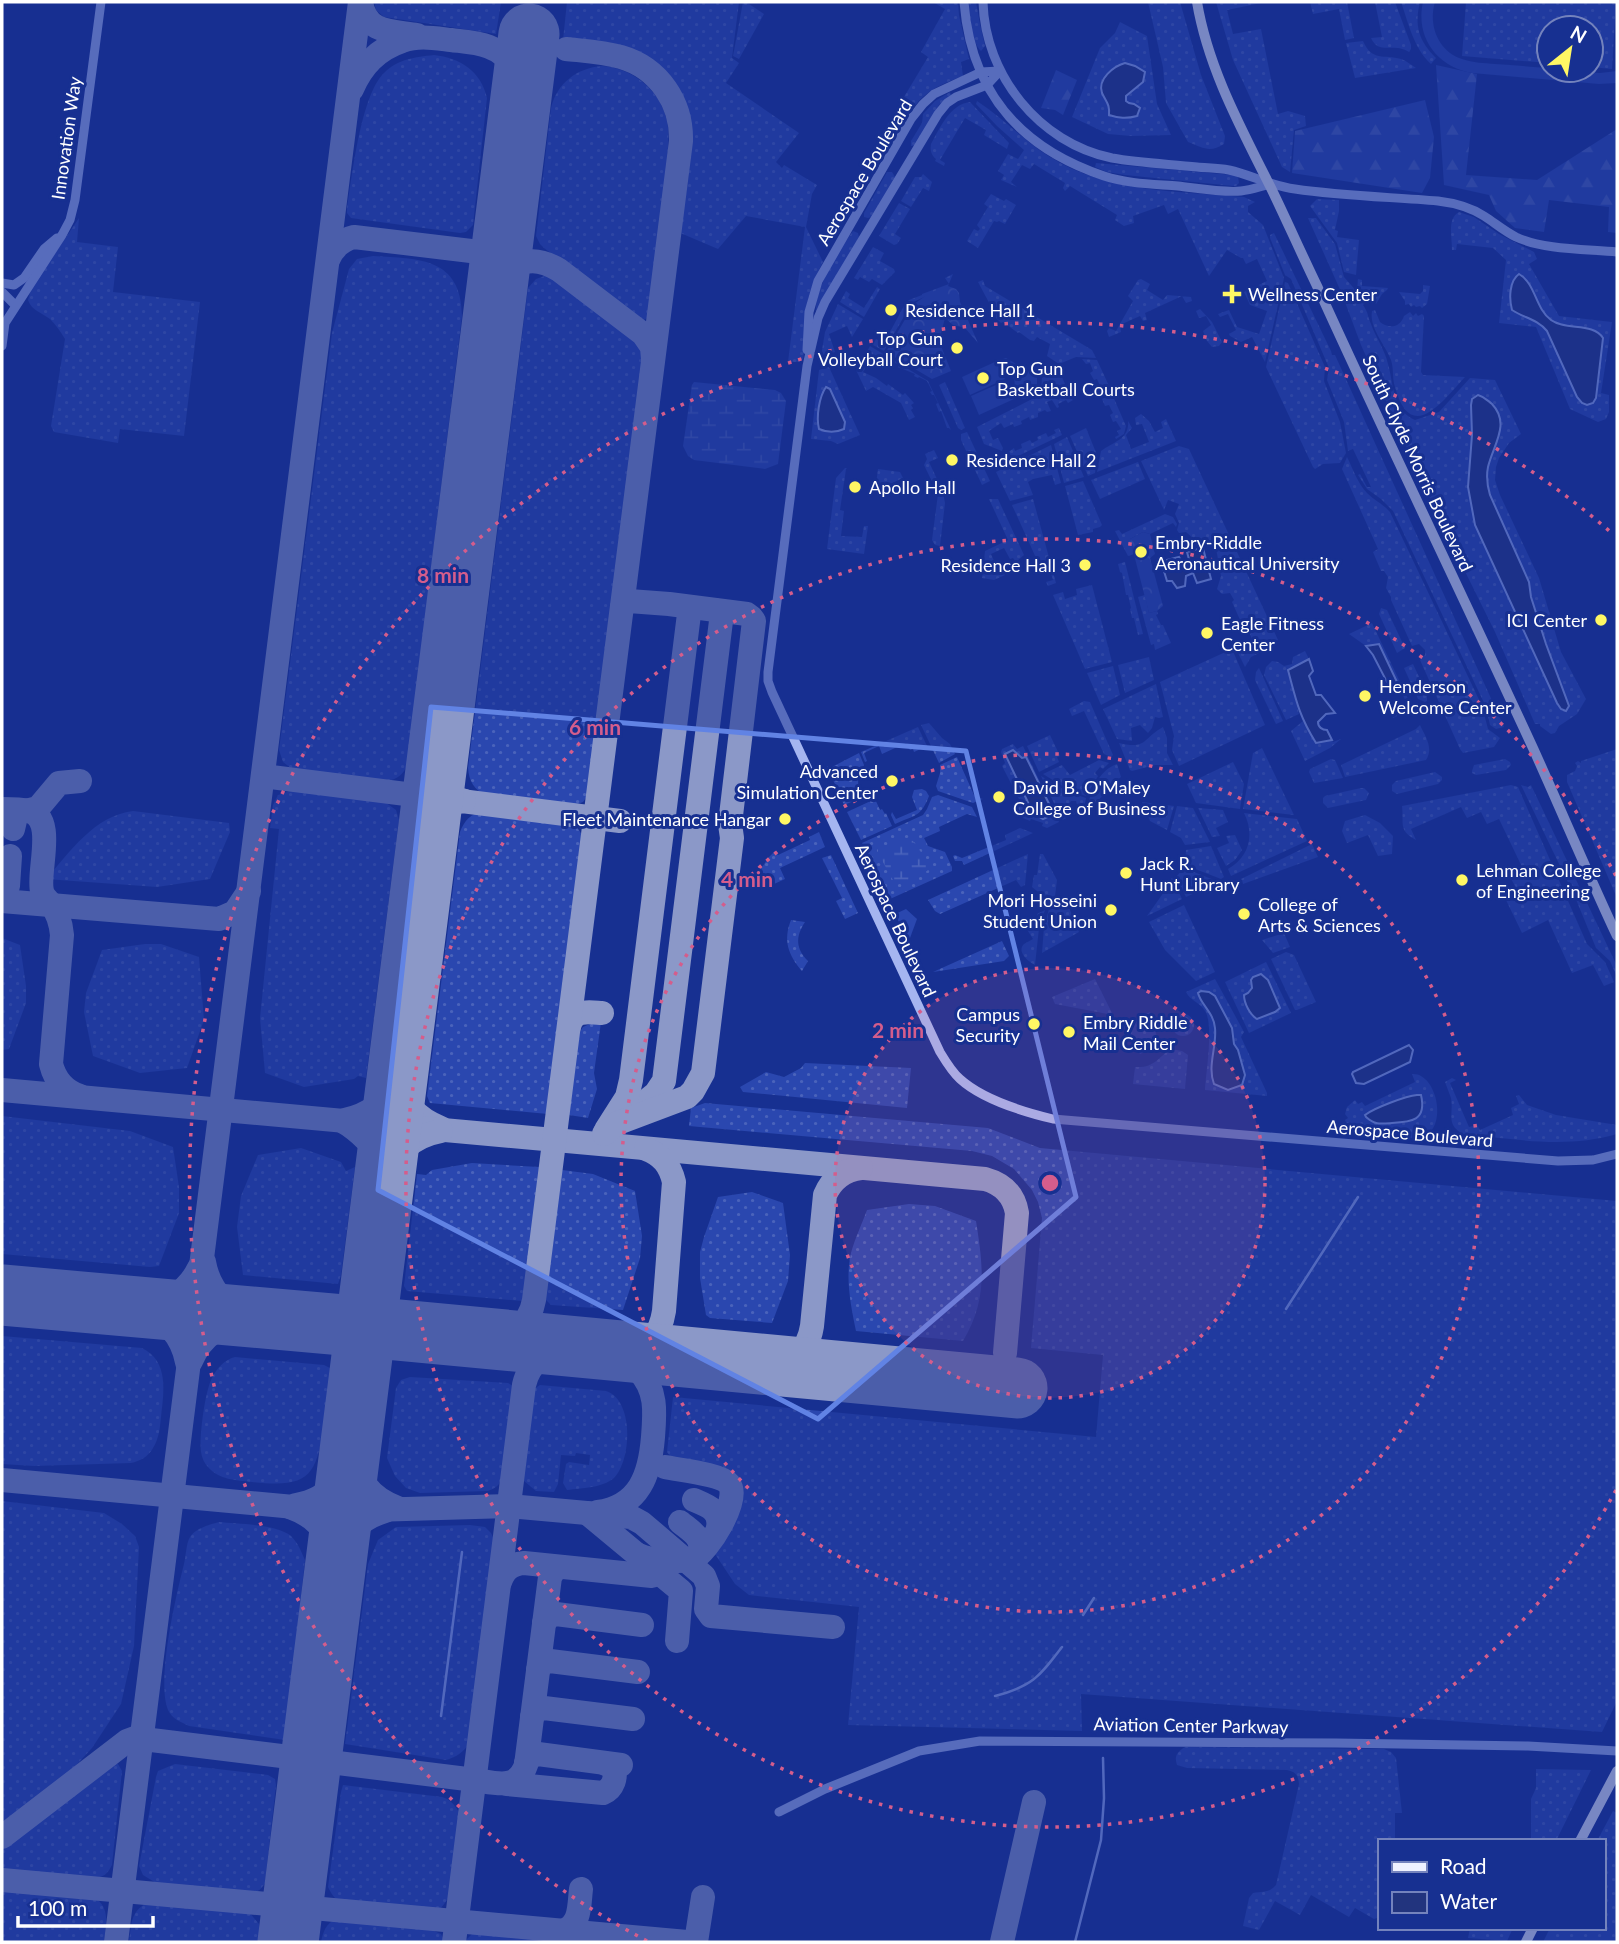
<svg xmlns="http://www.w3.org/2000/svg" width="1619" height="1944" viewBox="0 0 1619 1944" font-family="Lato,sans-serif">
	<defs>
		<pattern id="grass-dots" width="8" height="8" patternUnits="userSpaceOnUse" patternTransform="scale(1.75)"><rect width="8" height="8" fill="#2a47af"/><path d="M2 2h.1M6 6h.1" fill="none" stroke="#4a63bb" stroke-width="1.8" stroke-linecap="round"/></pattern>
		<pattern id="forest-firs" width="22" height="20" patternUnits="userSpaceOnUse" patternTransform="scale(1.75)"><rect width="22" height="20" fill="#2a47af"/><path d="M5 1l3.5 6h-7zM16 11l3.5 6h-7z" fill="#4a63bb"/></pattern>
		<pattern id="wetland-marsh" width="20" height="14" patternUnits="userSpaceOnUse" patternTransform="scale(1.75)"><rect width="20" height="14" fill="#2a47af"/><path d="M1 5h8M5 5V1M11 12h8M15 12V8" fill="none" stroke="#4a63bb"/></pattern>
		<pattern id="park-crowns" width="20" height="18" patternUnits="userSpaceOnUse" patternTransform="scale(1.75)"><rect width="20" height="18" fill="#2a47af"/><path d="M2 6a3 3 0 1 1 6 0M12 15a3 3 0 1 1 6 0" fill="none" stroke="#4a63bb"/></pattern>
	</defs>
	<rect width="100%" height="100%" fill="#173091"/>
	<g fill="url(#grass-dots)">
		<polygon points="374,2 501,2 496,34 384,17 376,10"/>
		<path d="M 567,2 L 739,2 L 732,58 L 739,63 L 726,83 L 799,133 L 776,162 L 782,168 L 784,165 L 817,185 L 812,194 L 806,227 L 823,262 C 805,297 804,314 804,353 L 803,359 L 799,362 L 788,362 L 805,227 L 746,216 L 718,249 L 678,232 C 687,196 696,144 687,108 C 680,80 644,52 617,44 C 602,40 579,41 563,40 Z"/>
		<polygon points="743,2 746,2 764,14 739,59 733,56"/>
		<path d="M 933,2 L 958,2 L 959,15 L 969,59 L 961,62 L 963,76 C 944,83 926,90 914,107 C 907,116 904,128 893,134 L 883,132 L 928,57 L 921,52 L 945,9 Z"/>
		<path d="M 969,2 L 976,2 L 980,24 L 985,46 L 981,51 C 971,41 970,17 969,2 Z"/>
		<path d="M 1148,2 L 1180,2 L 1201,75 L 1225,136 L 1224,144 C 1210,153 1203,148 1188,142 L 1166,103 L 1163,67 Z"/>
		<polygon points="1216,2 1266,2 1227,10 1233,34 1261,29 1278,114 1288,111 1305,116 1306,126 1294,130 1290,172 1282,167 1233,60"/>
		<polygon points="1310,2 1347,2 1354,38 1345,40 1339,9 1313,14"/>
		<path d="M 1375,2 L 1395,2 L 1411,45 L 1411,49 L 1409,52 C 1406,50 1400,48 1397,48 C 1385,47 1377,51 1371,38 L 1382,37 Z"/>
		<path d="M 1401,2 L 1420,2 C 1414,26 1419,41 1436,58 L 1431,64 C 1414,49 1408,22 1401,2 Z"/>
		<polygon points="1466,2 1616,2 1612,69 1591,67 1591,28 1549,28 1549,63 1462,56"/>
		<polygon points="1120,22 1147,36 1157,104 1171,135 1131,136 1108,134 1072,117 1100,48 1115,33"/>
		<path d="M 1363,41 C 1372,62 1384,54 1401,59 C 1407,61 1411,65 1416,68 L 1355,78 L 1346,43 Z"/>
		<path d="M 434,55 C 460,58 481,71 487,98 L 473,225 L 466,232 L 460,233 L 351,218 L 347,213 L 347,209 C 352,176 361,95 384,73 C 398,59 415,57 434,55 Z"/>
		<path d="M 602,66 C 631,68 658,88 666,117 C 670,130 668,146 667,160 C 665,211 657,261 651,312 L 650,316 L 644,320 L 636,318 L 544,248 L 540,244 L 536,236 L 551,108 C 557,83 577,68 602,66 Z"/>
		<polygon points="950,92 951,95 939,105 915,146 911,146 911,141 922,123 923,114 935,101"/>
		<path d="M 977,101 C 1003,118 1024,141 1050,157 C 1107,193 1179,191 1244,197 L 1255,202 L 1248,206 L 1248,212 L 1263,225 L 1284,278 L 1265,362 L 1252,337 L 1241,342 L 1230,336 L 1229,334 L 1236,330 L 1228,314 L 1220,317 L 1218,314 L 1229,310 L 1237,327 L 1259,334 L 1267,311 L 1250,305 L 1244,292 L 1267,281 L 1257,259 L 1246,264 L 1243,258 L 1241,258 L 1227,250 L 1209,276 L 1178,209 L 1168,214 L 1164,205 L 1133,216 L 1134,223 L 1124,226 L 1115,220 L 1117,215 L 1070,186 L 1065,191 L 1063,188 L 1065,183 L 1034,164 L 1030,169 L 1022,165 L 1011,182 L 1017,187 L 1001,180 L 1004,175 L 998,171 L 1008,154 L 1018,159 L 1024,150 L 997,126 L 976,104 Z"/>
		<path d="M 970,102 L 1009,143 L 1007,149 L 984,135 L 986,130 L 965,118 L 940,160 L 945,163 L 944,166 L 935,161 L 936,159 C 931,155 930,150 931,144 C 940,128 950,104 970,102 Z"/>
		<polygon points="1096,163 1233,175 1238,177 1239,183 1236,186 1233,186 1125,175 1107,172 1095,167"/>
		<polygon points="887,172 892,172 895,177 871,217 868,218 864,217 864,213"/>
		<polygon points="923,174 932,182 929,191 923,188 911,207 901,201 915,177 921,177"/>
		<polygon points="991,194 1004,201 1006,199 1016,205 1005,224 999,221 997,222 994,221 978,248 967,241 974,229 978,231 980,229 977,225 988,207 984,204"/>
		<polygon points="1317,199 1339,200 1339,211 1335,230 1338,231 1337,237 1359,240 1356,275 1344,272 1337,243 1310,206"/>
		<polygon points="899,203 910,209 895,234 901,238 897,244 894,245 879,236"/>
		<path d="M 1459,212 L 1474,217 L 1499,234 L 1534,252 L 1537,259 L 1529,264 L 1559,316 L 1612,322 L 1601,393 L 1609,395 L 1609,412 L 1606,419 L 1598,422 L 1570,409 L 1536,327 L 1499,323 L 1506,260 L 1493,248 L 1457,244 L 1456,250 L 1452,250 C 1452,237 1447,218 1459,212 Z"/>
		<path d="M 79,218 L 77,242 L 118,247 L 113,292 L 200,302 L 184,436 L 120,429 L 118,443 L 54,432 L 51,426 L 65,339 C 60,331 56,325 50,319 C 41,312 32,311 28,300 L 31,289 Z"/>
		<path d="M 1308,218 L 1316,218 L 1335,244 L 1344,277 L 1366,302 L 1363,305 C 1369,314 1367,315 1371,324 C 1376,338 1385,350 1388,364 C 1394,385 1392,410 1415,420 L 1439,412 L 1470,378 L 1495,380 L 1521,434 L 1509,443 L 1499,458 L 1496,467 L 1495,480 L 1500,495 L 1539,578 L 1561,652 L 1586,699 L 1577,714 L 1559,726 L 1555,733 L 1551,734 L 1540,726 L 1540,724 L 1535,724 L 1495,632 L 1439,519 L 1361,345 L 1342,294 Z"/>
		<path d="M 853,231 L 858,233 L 859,237 L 816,312 C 814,289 839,250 853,231 Z"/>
		<polygon points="1274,233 1331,351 1332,355 1335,355 1504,727 1496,729 1490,725 1486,707 1393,511 1381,499 1367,489 1358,475 1360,474 1367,487 1371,487 1353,449 1348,451 1344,422 1327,380 1329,368 1291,279 1285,275 1270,238 1270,235"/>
		<polygon points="873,247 884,253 880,261 894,269 895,272 882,285 872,279 869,282 860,277 858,280 854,278"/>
		<path d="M 373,256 C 419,259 461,257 462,316 L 407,765 C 404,774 397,779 388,781 L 292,769 L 283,762 L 279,750 L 332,333 L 349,269 L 357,259 Z"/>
		<polygon points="953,274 948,286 907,305 906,313 884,351 873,345 876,339 884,343 905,304 909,300 922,295 922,294 949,284 945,278"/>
		<path d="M 547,275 L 556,277 L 638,341 L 643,347 L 645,354 L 591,791 L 583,802 L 572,806 L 486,795 C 474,790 469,781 468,768 L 528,288 L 536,279 Z"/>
		<polygon points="1141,279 1150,284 1147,290 1163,300 1167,295 1191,297 1192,301 1186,303 1182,296 1145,313 1147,320 1143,321 1140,316 1120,325 1121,332 1109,337 1107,331 1109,328 1116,331 1133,301 1128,296 1138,280"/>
		<polygon points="1358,279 1362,280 1362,286 1388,288 1387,290 1382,294 1376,304 1374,301 1370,303 1357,290"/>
		<polygon points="983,280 985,286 1092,350 1096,358 1076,357 1059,364 1047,356 1050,344 1037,337 1034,341 1030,340 1019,332 1018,333 1003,322 1001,323 995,317 994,317 994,312 978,282"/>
		<polygon points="1285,282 1288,283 1325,367 1324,381 1340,422 1346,453 1340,463 1323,464 1315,469 1313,467 1266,367"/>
		<polygon points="1423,285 1430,286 1427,304 1422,308 1420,306 1416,307 1414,305 1411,307 1409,304 1405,305 1405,301 1399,292 1420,294 1423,291"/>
		<polygon points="877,287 880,289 864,317 840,302 846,291 850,294 848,298 864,308"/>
		<polygon points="838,304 863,319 852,337 847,326 829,334 835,352 821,356 825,332"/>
		<polygon points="1200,309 1212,322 1222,342 1219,346 1212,347 1207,341 1203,331 1211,325 1206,316 1199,318 1196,311"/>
		<path d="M 1375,310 L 1380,322 C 1389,329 1400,328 1404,316 L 1410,312 L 1413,316 L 1416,313 L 1418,316 L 1422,314 L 1424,316 L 1421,372 L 1423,375 L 1465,377 C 1442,402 1411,445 1395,387 C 1392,378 1394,369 1391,360 C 1385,344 1369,328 1372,311 Z"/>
		<polygon points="870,346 928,381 951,430 949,428 947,428 941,411 939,412 936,404 938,403 934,395 932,395 930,392 932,391 927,381 919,377 918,378 914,376 915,374 898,367 899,365 890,360 889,362 878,354 874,360 864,357"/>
		<path d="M 1006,358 L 1037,376 L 1037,389 L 1025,399 L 1020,399 L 1014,387 C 1018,375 1004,370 1003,359 Z"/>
		<polygon points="1082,359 1097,360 1111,390 1100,395 1098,390 1101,388 1097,379 1094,380 1090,373 1093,371 1090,363 1086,364"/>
		<polygon points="862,360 868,364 863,372 876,378 887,386 888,384 903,395 905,393 914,403 911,405 913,408 911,410 915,417 909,420 901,403 873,387 866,391 856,370"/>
		<polygon points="827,367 829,367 860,435 838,444 831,441 811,439 819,370"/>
		<polygon points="1058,368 1065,384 1057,399 1059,400 1061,396 1071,398 1073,400 1068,403 1066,400 1058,404 1059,407 1057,408 1052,400 1047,402 1051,411 1047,412 1045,410 1038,413 1038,417 1030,420 1029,417 1021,421 1022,424 1014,427 1013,424 1004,428 1001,423 989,431 993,440 998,438 1003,448 1002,451 984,444 977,427 1034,398 1041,390 1042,378"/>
		<polygon points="945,382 965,428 961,430 958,428 939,385"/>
		<polygon points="1112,394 1126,426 1124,434 1116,439 1115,437 1119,435 1117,431 1121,429 1116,421 1113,422 1110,415 1113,413 1109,405 1105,406 1102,399"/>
		<path d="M 1141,414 L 1149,421 L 1155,432 L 1163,428 L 1161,422 L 1166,419 L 1176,441 L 1097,472 L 1101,451 C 1113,442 1130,439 1128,421 L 1132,428 L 1126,435 L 1131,449 L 1149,442 L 1142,424 L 1136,425 L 1135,418 Z"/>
		<polygon points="1059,428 1062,435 1018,456 1012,456 1007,453 1014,448 1015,451 1022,448 1021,444 1030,440 1032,443 1038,440 1037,437 1046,433 1048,437 1056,433 1054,430"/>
		<polygon points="1086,428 1097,455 1095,473 1088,476 1070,436"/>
		<polygon points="967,432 990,481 982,485 961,440 961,434"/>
		<polygon points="1067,437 1084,477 1064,483 1054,444"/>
		<polygon points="1051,445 1061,483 1055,485 1052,475 1033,479 1028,482 1033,495 1010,501 996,472"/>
		<polygon points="1179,446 1189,449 1278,640 1261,649 1261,652 1251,657 1245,667 1235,647 1252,639 1248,630 1245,631 1232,602 1234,600 1230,593 1222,594 1217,589 1221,576 1216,548 1207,538 1195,540 1186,532 1179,533 1177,530 1179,523 1175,514 1179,504 1168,500 1164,510 1141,461"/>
		<polygon points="934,450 938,458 929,462 943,492 945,503 940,546 935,545 932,540 938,494 924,465 927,459 925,454"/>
		<path d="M 1347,457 C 1353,469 1358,484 1367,493 C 1374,500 1383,504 1390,512 L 1482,706 L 1488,729 L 1500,738 L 1494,747 L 1463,753 L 1460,749 L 1420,660 L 1425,655 L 1425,650 L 1419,644 L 1412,646 L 1391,600 L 1391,597 L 1386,588 L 1388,577 L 1384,571 L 1381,571 L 1373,552 L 1378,549 L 1342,469 Z"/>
		<polygon points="1138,462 1145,479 1100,499 1091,480"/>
		<polygon points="845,468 847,468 846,469 840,510 844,511 841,536 862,537 864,526 868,526 864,554 827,549 836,478"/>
		<polygon points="878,469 900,472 903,478 875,491"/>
		<polygon points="1083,481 1102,525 1100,527 1093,529 1093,532 1078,535 1065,486"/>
		<polygon points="989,499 998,499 1024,555 1016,562 1013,558 1010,559 1004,548 991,554 998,570 1002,568 1005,575 994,580 982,578 985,551 1008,540"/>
		<polygon points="1033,499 1056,583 1048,586 1046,582 1053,580 1049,567 1041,569 1012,505"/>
		<polygon points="1165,514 1173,517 1177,524 1176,527 1173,523 1150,534 1143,532 1130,539 1134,554 1128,556 1115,531 1119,530 1122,534"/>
		<polygon points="1125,562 1143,634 1138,635 1134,618 1132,618 1130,609 1131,608 1128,595 1126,595 1122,573 1120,572 1118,564"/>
		<polygon points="1092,585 1112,662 1085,669 1053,595 1063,592 1065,599 1077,595 1076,589"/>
		<polygon points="1145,595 1149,613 1157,611 1158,614 1156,615 1161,625 1163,625 1171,643 1155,650 1154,644 1151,645 1138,597"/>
		<polygon points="1381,608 1387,610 1405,648 1397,653 1379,614"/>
		<path d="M 1372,623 L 1410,703 C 1410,713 1401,714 1393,718 L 1392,715 L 1408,706 L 1379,644 L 1366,646 L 1349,634 Z"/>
		<polygon points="1232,649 1265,725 1179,766 1172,750 1174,736 1160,682"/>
		<polygon points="1305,651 1309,659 1288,670 1299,714 1286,720 1264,675 1266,667 1272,661 1278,662 1284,666 1292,664 1293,657"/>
		<polygon points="1149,657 1154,680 1125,693 1118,665"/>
		<polygon points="1413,664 1427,694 1427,701 1425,702 1418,699 1404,668"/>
		<polygon points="1113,666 1120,695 1101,705 1087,673"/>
		<polygon points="1259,668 1283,721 1276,724 1255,680 1256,672"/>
		<polygon points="1156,684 1163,717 1159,718 1155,717 1152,728 1148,733 1140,725 1131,728 1132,741 1117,739 1103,709"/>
		<polygon points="1084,701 1090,702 1113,755 1111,757 1104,754 1084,711 1072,716 1069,709"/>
		<polygon points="1303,721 1316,743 1332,740 1333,742 1341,739 1330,748 1305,761 1291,731"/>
		<polygon points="929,723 942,738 950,744 955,754 939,763 921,725"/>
		<path d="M 1420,725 C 1425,736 1434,748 1426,760 L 1345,777 L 1341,765 L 1416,729 Z"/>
		<polygon points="918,727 927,746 914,752 913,749 910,750 906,743 882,754 879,746 864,753 867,761 865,762 861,752"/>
		<path d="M 1163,727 L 1167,738 L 1167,753 L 1173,765 L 1155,765 L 1132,771 L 1130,770 L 1119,743 C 1147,750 1143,738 1163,727 Z"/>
		<polygon points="1050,735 1060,756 1057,757 1059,762 1039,772 1027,746"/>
		<polygon points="1013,744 1017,749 1023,746 1059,822 1047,828 1042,826 1043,823 1031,819 1030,821 1023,818 1016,804 1020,801 1002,766 1005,763 1001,752 1002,749"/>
		<polygon points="1262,748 1294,815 1243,809 1253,753"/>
		<polygon points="1617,749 1617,898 1567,782 1567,775 1575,771 1577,766 1575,763 1578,761 1581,763 1581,761"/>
		<path d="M 859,753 L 864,765 L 858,772 C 858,782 859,790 856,800 L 844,805 L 827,766 L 830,768 Z"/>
		<polygon points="957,757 974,795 983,799 973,803 938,791 936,786 940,773 940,765"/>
		<polygon points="1331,759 1335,760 1343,778 1314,783 1309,772 1310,769"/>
		<polygon points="1505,759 1510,762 1511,765 1506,770 1476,775 1472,773 1472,771 1474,765"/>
		<polygon points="1099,760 1109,763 1103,769 1100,767 1095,773 1098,776 1086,796 1069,790 1043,774 1062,765 1070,775"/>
		<polygon points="1233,762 1244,784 1240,809 1196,803 1187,784"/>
		<path d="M 1117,764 L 1121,777 C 1108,786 1101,802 1087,808 C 1091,791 1099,770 1117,764 Z"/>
		<polygon points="1435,772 1442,777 1442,780 1438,784 1397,794 1392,791 1392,785 1396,781"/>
		<polygon points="1041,776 1068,792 1086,798 1084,809 1079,812 1076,801 1071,801 1069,804 1075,814 1062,820"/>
		<path d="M 1511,785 L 1518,787 L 1587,944 L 1605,962 L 1614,982 L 1604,986 L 1593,965 L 1572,973 L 1548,920 L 1522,933 L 1506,900 L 1519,893 L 1510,877 L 1523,869 L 1499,819 L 1487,824 L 1481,812 L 1467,818 L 1461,807 L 1411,829 L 1416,840 C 1398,830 1404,824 1402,806 Z"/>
		<polygon points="1521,785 1528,787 1531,785 1617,966 1617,977 1610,961 1596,948 1575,897"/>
		<polygon points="1361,788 1364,788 1369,793 1366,800 1328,808 1323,803 1323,798 1325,796"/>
		<path d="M 922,789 L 926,791 L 929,796 C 921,817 915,815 895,824 L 891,815 L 892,812 L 896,819 L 917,810 L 912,797 L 914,790 Z"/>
		<polygon points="293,790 385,802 396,810 399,820 366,1078 358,1076 354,1079 304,1087 265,1073 260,1018 279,829 270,828 273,805 278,795"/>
		<polygon points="938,795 972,807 977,817 967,814 939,827 940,831 924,838 928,846 945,852 952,867 952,871 890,899 862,843 923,815 927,809 932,797"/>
		<polygon points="875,799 880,810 882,809 885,814 886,813 892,826 861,840 847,812"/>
		<polygon points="1142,802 1174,806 1167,830 1150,821"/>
		<polygon points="1177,806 1193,808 1210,842 1185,845 1181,838 1170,832"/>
		<polygon points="1198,808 1223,810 1228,822 1216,828 1220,836 1212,837"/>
		<path d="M 133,811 L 229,823 L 230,832 L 210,879 L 157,887 L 46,879 C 71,851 94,816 133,811 Z"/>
		<path d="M 483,812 L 567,822 C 578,826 583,833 584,845 L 552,1103 L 548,1114 L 430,1103 L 427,1096 L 460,832 C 464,821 471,813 483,812 Z"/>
		<path d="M 1244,813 L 1297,819 L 1307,841 L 1231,876 L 1228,869 C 1249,857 1255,835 1244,813 Z"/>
		<polygon points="1365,815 1380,823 1393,836 1392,854 1378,856 1368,835 1347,843 1342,831 1345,821"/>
		<polygon points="1020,828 1033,833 964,865 962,861 955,861 953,856 955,855 962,858 1006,840 1005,835"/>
		<polygon points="819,832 825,847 780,868 785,879 761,890 756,876 769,857 775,851 778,855 810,840 809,837"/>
		<polygon points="1235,835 1242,850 1235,860 1226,866 1217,848 1229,843 1226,836"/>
		<polygon points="1312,844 1318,857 1243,884 1241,879"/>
		<polygon points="1211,846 1224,877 1221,879 1185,865 1186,850"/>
		<polygon points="1028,854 1025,885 1021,887 1016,880 940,914 935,911 928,900"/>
		<polygon points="1040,854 1043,854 1057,880 1055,896 1068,905 1079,932 1042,953 1044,927 1049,909 1052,907 1048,900 1032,887 1034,875 1037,875"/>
		<polygon points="831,855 858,913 845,919 836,901 842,898 822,858"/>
		<polygon points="1184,868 1219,882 1186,897 1176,877"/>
		<polygon points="1172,878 1182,899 1147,916 1164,892"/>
		<polygon points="1184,905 1215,972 1196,981 1165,950 1149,922"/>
		<path d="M 1045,910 L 1039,928 L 1035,965 C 1029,962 1016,952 1024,944 C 1027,942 1030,941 1033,939 L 1026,928 L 1040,921 L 1037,914 Z"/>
		<path d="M 791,920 L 805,922 C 795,937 796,949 808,961 L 802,971 C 788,955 783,940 791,920 Z"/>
		<polygon points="1284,933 1290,947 1273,953 1262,940"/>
		<polygon points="2,938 20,945 26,986 26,1003 9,1049 2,1050"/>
		<polygon points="1002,941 1009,956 1004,961 933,972"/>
		<polygon points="145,944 161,944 199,957 204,1020 187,1068 140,1073 93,1056 84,1012 86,993 102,950"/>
		<polygon points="1286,952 1294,955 1316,1002 1297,1010 1295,1010 1271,959"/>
		<polygon points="1266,962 1291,1013 1249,1033 1225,982"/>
		<polygon points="1095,979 1113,1015 1055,1004 1052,997"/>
		<path d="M 1215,979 L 1244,1032 L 1241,1037 L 1267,1093 L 1267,1096 L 1205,1090 C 1206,1072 1214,1024 1205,1011 C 1200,1002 1190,1001 1186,992 Z"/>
		<polygon points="1150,1012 1157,1037 1147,1051 1140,1054 1123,1025"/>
		<circle cx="1183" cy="1025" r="11"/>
		<polygon points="594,1022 601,1022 594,1073 597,1089 588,1118 569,1115 568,1105 577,1036 583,1027"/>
		<path d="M 1171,1049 L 1182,1051 L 1188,1055 L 1185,1089 L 1133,1084 L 1135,1067 C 1155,1068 1157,1058 1171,1049 Z"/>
		<polygon points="805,1063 911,1068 907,1108 743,1092 740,1087 766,1072 784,1077 801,1068"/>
		<path d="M 1412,1074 C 1437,1072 1449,1129 1422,1137 C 1411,1140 1395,1136 1384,1134 L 1381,1132 L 1379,1134 C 1365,1132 1350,1135 1345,1120 L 1348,1118 L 1345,1114 L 1347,1107 L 1355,1100 L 1358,1104 L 1362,1102 L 1365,1106 L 1415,1082 Z"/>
		<path d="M 1452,1078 L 1456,1080 L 1450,1083 L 1469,1127 L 1477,1125 L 1480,1130 L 1513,1115 L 1511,1108 L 1519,1104 L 1516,1096 L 1519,1095 L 1527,1105 L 1556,1115 L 1617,1125 L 1617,1134 C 1566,1149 1515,1139 1463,1134 C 1445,1124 1454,1114 1451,1098 C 1449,1093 1447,1087 1445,1082 Z"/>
		<path d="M 705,1103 L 988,1128 L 1040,1148 L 1617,1201 L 1617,1701 L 1602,1732 L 1081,1694 L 1082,1731 L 848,1725 L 859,1607 L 749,1595 L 735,1584 L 713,1551 C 726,1530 757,1491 727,1472 L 673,1460 L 667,1452 L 673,1397 L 1096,1437 L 1103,1355 L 1031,1348 L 1042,1218 L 1038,1202 L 1032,1190 L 1014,1169 L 992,1156 L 972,1151 L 689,1126 L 691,1108 Z"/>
		<polygon points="2,1116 130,1131 173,1147 179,1187 179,1213 159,1266 150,1267 2,1254"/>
		<polygon points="301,1148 341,1162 346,1171 355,1167 341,1275 338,1284 243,1275 237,1227 241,1196 258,1155"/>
		<polygon points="472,1163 539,1167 543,1169 528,1292 522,1301 407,1291 404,1286 417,1174 426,1175 432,1170"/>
		<polygon points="562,1170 593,1174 635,1191 642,1236 640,1258 623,1310 551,1305 546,1300 545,1289 559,1177"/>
		<polygon points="752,1192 783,1203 790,1255 788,1281 772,1323 710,1318 706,1315 700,1278 700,1252 704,1237 718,1197"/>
		<path d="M 909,1204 L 935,1206 L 976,1221 C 983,1266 988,1299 963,1341 L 856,1331 C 851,1306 845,1279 851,1253 C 855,1238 862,1224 867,1210 Z"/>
		<path d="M 2,1336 L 142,1348 C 169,1361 164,1392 161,1417 C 160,1427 159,1439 153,1448 C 148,1457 140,1461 131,1463 L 34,1466 L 2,1464 Z"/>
		<path d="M 235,1357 L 324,1365 L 330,1368 C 330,1386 326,1404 324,1422 C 317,1477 309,1488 252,1482 C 236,1480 219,1480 208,1467 C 204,1463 202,1458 201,1452 C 199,1437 205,1391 212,1378 C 217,1368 224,1360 235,1357 Z"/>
		<path d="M 410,1377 L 508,1383 L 513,1386 C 517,1399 508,1469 501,1481 C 498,1487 493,1489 488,1491 L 420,1493 L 406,1488 L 395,1476 L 387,1458 L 396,1388 L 401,1380 Z"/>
		<path d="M 540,1385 L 606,1391 C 634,1400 632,1460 614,1478 C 602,1488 582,1488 567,1490 L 563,1483 L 566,1464 L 569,1462 L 589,1465 L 590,1455 L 576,1453 L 575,1456 L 561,1455 L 558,1484 L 554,1492 L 536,1491 L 524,1481 L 522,1469 L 531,1396 L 534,1389 Z"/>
		<polygon points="2,1501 104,1513 122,1524 135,1536 139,1547 134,1646 121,1704 92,1748 68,1774 2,1822"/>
		<path d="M 219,1522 C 237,1524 277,1524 291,1536 C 298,1543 301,1551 305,1560 L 285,1740 L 189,1726 C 181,1722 172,1719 168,1710 C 156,1680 176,1596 184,1564 C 186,1556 186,1544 190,1537 C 196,1528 209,1525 219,1522 Z"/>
		<path d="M 470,1525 L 485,1527 L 491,1533 L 496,1544 L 470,1743 C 463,1752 457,1757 446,1760 L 345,1744 L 368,1564 L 378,1540 L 396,1527 Z"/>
		<path d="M 1185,1747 L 1384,1749 L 1391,1752 L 1396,1758 L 1402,1813 L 1395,1813 L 1395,1841 L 1379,1841 L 1379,1911 L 1377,1918 L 1374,1919 L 1355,1908 L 1349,1917 L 1311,1895 L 1300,1915 L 1275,1901 L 1259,1930 L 1243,1926 L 1249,1898 L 1253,1893 C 1263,1891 1269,1893 1276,1885 L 1299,1784 C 1298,1775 1296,1772 1287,1770 L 1187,1768 L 1177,1765 C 1174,1756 1177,1752 1185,1747 Z"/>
		<path d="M 113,1762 L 118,1764 L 122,1771 L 112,1865 C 106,1877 101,1878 88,1878 L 2,1873 L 2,1847 Z"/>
		<path d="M 175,1764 L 268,1775 L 275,1779 L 276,1785 L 265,1883 C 261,1890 257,1892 249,1894 L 161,1886 L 143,1875 L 139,1866 L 156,1777 L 158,1771 Z"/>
		<polygon points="1536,1769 1591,1770 1556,1841 1531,1841 1531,1799 1536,1788"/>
		<path d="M 343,1785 L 442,1797 C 452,1800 455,1806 461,1815 L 451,1895 L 441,1908 L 433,1910 L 347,1904 C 336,1901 333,1897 328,1887 L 341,1792 Z"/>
		<polygon points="1613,1811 1617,1813 1617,1942 1543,1942 1550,1928 1603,1928 1603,1841 1597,1841"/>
		<path d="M 2,1889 L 94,1897 C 111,1908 106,1925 104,1942 L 2,1942 Z"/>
		<path d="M 151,1901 L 249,1912 L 259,1924 L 259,1942 L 129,1942 C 132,1922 130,1910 151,1901 Z"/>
		<path d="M 336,1919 L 425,1927 L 441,1934 L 445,1942 L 321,1942 C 323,1932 326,1923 336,1919 Z"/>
		<polygon points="1470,1928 1513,1928 1507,1941 1468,1938"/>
		<polygon points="480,1931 583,1940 590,1942 464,1942 472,1934"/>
	</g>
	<g fill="url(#forest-firs)">
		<polygon points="1436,65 1477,74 1466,175 1537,180 1617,129 1617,233 1608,232 1609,207 1549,200 1544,232 1515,228 1496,211 1489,195 1444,185"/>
		<polygon points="1056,70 1077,80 1063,115 1055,110 1041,108"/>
		<polygon points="1425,100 1434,137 1430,178 1422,193 1292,173 1295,131"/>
	</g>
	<g fill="url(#wetland-marsh)">
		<polygon points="694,382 775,390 781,393 786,401 778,464 765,469 694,460 688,456 683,446 692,385"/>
		<polygon points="910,837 931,866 927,871 899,884 895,884 878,853 878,849"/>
	</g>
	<g fill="url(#park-crowns)">
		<polygon points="945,286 948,286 956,289 959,293 960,302 978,343 965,328 953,325 945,318 939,341 951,371 932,379 886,352 914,304 928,294"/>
		<polygon points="1143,532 1150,534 1155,554 1150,558 1163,606 1157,611 1149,613 1130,539"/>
	</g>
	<g fill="#2a47af">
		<path d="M 1423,2 L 1435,2 C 1428,25 1438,51 1462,59 C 1473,63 1484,63 1495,64 C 1513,65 1531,67 1549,68 L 1549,70 L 1600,73 L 1617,71 L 1617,83 L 1599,84 L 1472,73 C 1437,67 1415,37 1423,2 Z"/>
		<polygon points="997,361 1005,379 970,395 962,377"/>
		<polygon points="1005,381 1014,399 979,415 971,396"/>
		<polygon points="906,909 917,919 910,938 907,939 895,914"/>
	</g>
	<g fill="#22347e" stroke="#98adf2" stroke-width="2">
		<path d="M 1125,63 L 1135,66 L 1145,72 L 1143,82 L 1126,96 L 1126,101 L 1129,103 L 1134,104 L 1140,108 L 1137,116 C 1126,119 1119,118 1109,115 C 1110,104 1106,102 1102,93 C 1097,79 1114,66 1125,63 Z"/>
		<path d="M 1519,274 C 1536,284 1535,308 1551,320 C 1566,331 1593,322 1603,338 L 1596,398 L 1593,403 L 1587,405 L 1582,403 L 1577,397 L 1547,331 C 1537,319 1524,318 1512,310 C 1509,299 1509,281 1519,274 Z"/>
		<path d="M 826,387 L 830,389 L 845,422 L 844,429 C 835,433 828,433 819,429 C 816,417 819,397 826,387 Z"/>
		<path d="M 1478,395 C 1485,397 1487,400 1492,404 C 1511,424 1493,445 1488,467 C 1486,477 1487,485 1490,495 L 1529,582 L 1531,597 L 1546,644 L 1569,706 L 1566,711 L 1561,709 L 1557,703 L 1475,525 L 1468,487 L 1472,435 L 1471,405 L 1472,399 Z"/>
		<polygon points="1203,548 1211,579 1197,583 1193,573 1186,576 1185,586 1177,588 1172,581 1167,581 1163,568 1168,567 1167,560 1179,557 1183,564 1190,563 1187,552"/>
		<polygon points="1379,644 1397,682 1389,686 1373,655 1366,646"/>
		<path d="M 1309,659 L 1313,671 L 1309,676 L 1316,695 L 1321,695 L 1335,713 L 1326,714 L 1318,722 C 1318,727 1322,730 1327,730 L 1332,740 L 1316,743 C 1299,716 1296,700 1288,670 Z"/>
		<polygon points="1013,750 1022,758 1026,757 1054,814 1043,819 1033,813 1005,754"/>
		<path d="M 1261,974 L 1268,980 L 1280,1008 L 1275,1012 L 1257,1019 C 1250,1015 1244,1003 1244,995 L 1248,993 L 1252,988 L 1251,980 L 1253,977 Z"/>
		<path d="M 1201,991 L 1209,992 L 1215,996 L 1232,1028 L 1234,1044 L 1238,1050 L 1245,1075 L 1242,1085 L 1228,1090 L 1214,1084 C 1207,1066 1217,1047 1215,1028 C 1214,1013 1201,1005 1198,993 Z"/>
		<polygon points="1409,1045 1413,1050 1410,1062 1364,1084 1356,1083 1352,1074 1353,1072"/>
		<path d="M 1417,1095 L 1421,1095 C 1427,1121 1411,1122 1392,1123 C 1380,1124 1375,1125 1366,1117 L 1365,1115 C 1374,1108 1406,1096 1417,1095 Z"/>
	</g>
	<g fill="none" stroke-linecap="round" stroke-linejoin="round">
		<g stroke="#98adf2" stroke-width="2.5">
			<polyline points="1286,1309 1358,1197"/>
			<polyline points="1083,1615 1094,1598"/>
			<path d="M 995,1696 C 1033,1686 1039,1677 1062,1647"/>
			<polyline points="441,1716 462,1552"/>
			<polyline points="1101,1716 1102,1725"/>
			<polyline points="1075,1942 1101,1840 1104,1798 1103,1758"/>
		</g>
		<g stroke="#8b98c8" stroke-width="24">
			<path d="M 361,2 C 366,34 392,31 417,35"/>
			<path d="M 352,89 C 361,67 378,49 402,41 C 418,35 434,38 451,40 C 475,43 498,43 513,66 C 518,75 521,82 521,92"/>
			<path d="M 328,260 C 333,248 341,240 354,237 L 471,251 C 490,256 498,272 496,291"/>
			<path d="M 496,291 C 511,263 529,252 559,270 L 643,334 L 652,347 L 653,359"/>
			<path d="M 438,752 C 439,775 438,794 465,801"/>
			<polyline points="263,776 620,821"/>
			<path d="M 2,809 C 10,809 20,809 29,811 C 57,818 37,872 42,891 C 43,897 48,900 51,904 C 58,913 61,924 62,935 L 51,1064 C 55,1080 64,1091 80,1096"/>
			<polyline points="13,829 16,816 22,812 38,808 59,783 80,781"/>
			<path d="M 426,839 C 434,819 439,803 464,801"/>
			<polyline points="2,894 8,886 10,856"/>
			<polyline points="2,901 219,919 235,912 249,891"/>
			<path d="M 569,1027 C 573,1009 587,1012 602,1013"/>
			<path d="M 396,1079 C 406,1104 414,1117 441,1128"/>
			<path d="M 2,1090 L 985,1179 C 1003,1184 1014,1195 1017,1213 L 1005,1353"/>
			<polyline points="635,1110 656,1093 664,1081 721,621 720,614 715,610"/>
			<path d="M 345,1120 C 367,1115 391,1101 396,1079"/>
			<path d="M 342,1121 C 355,1128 382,1151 385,1167 C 385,1172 384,1179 383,1184"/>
			<polyline points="606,1130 627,1097 631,1080 689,614 687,609 682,606"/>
			<polyline points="604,1134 618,1123 687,1097 693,1091 703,1073 732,838 730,824 754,621 751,617 747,614 669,604 629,601 624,603 622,607"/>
			<path d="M 383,1184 C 394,1155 409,1137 441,1131"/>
			<path d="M 204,1262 C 209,1291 227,1309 254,1318"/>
			<path d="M 139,1308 C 166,1303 187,1293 199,1268"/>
			<path d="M 139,1308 C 164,1317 182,1335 187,1362"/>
			<path d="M 491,1340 C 514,1336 530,1323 534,1300 L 681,141 C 682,103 659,68 621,57 C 603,52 584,51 566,49"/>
			<path d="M 596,1349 C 612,1354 627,1358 639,1371 C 657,1390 655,1412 653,1437 C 650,1474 640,1506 598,1512"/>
			<path d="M 624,1352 C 649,1344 660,1337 664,1311 L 674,1182 C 670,1165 662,1155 646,1149"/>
			<path d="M 191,1361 C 202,1334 224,1322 252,1318"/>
			<path d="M 754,1364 C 783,1360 806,1363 812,1326 L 825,1195 C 832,1179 844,1170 861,1168"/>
			<path d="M 353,1446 C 354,1476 369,1498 398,1508"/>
			<polyline points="2,1480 337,1511 509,1506 631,1517 642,1523 704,1576 708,1586 706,1609 711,1616 833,1627"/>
			<path d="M 694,1500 C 708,1506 721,1510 718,1528"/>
			<path d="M 296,1505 C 334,1499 346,1473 352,1439"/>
			<path d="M 292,1508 C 329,1521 336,1550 333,1586"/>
			<polyline points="587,1513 681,1591 677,1641"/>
			<path d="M 680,1522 C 689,1530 705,1538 699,1552 C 697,1556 695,1560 693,1564"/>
			<path d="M 639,1555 C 647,1560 684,1563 693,1559 C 708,1552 741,1499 729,1484 C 721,1474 679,1470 665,1467"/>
			<path d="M 338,1568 C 343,1538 355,1520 385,1511"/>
			<path d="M 500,1582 C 504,1570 511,1564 524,1563 L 652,1576"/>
			<polyline points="544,1623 548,1617 556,1614 642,1625"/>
			<polyline points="538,1670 542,1663 550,1661 638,1672"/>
			<polyline points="532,1717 536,1710 544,1708 633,1719"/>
			<polyline points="526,1763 530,1757 538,1754 621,1765"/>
			<path d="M 507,1784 L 603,1793 C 613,1789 618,1776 612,1767 L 604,1763"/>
			<path d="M 2,1837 L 127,1741 L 135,1738 L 475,1780 C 496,1783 517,1791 526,1765 L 550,1577 L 555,1569 L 562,1567"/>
			<polyline points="2,1880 687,1942"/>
			<path d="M 563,1931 C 581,1925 579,1905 581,1889"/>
			<polyline points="116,1942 360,2"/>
			<path d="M 454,1942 L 524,1385 C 530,1359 549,1348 575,1347"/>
			<polyline points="696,1942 703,1897"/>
			<polyline points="1002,1942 1034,1802"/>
		</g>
		<g stroke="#8b98c8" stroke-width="61">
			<polyline points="2,1295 366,1327 1017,1388"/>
			<polyline points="288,1942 529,34"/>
		</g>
		<g stroke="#a5b5f0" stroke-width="9">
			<path d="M 964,2 C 971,91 1020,148 1104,176 C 1128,184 1153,184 1178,186 C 1196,188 1224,193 1241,191 C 1250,190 1259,187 1267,185"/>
			<path d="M 983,2 C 985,75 1039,143 1112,158 C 1140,163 1169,164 1197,167 C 1207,168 1218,168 1229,170 C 1251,175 1272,186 1295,189 C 1342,196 1391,197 1438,201 C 1455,203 1470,207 1484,216 C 1495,223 1504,231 1516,237 C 1544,250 1586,249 1617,252"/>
			<path d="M 1000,71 L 987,85 L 956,97 L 947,103 L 938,114 L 825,302 L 818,318 L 807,366 L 768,672 L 768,681 L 772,692 L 940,1052 C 946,1062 952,1072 960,1079 C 982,1099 1024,1112 1053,1119 L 1558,1161 L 1593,1160 L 1617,1154"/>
			<polyline points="2,283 14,285 24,278 44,249 57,238"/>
			<polyline points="2,292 15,305"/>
			<polyline points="2,346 5,323 62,235 70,220 75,200 101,2"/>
			<polyline points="807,350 809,312 818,281 911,119 923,104 934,94 981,72 1000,71"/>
			<polyline points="779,1812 825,1789 919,1751 980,1741 1336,1743 1528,1746 1617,1751"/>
		</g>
		<g stroke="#eef1ff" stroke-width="10">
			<path d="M 1197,2 C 1208,68 1241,128 1271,188 C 1287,221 1302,255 1318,288 C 1388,442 1462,594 1533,748 C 1561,810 1588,874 1617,936"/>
			<polyline points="1580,1841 1617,1771"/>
			<polyline points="1526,1942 1533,1928"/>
		</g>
	</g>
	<path d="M0 0H1619V1944H0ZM 431,707 L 966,751 L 1076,1197 L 818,1419 L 378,1190 Z" fill="#173091" fill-opacity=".55" fill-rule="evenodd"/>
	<path fill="none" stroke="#6183e4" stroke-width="5" stroke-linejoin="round" d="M 431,707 L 966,751 L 1076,1197 L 818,1419 L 378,1190 Z"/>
	<circle cx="1050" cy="1183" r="215" fill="#d45d8c" fill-opacity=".12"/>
	<g fill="none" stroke="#d45d8c" stroke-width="3.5" stroke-dasharray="3.5 7">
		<circle cx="1050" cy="1183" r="215"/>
		<circle cx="1050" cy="1183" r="429"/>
		<path d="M1616 1490A644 644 0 1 1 1616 876"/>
		<path d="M647 1941A859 859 0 1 1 1614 535"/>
	</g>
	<g fill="#fff764" stroke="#173091" stroke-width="2.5">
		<path d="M1228.5 283.5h7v7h7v7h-7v7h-7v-7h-7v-7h7z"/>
		<circle cx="891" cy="310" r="7"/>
		<circle cx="957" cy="348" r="7"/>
		<circle cx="983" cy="378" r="7"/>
		<circle cx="952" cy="460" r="7"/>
		<circle cx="855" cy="487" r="7"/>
		<circle cx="1141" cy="552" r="7"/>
		<circle cx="1085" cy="565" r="7"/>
		<circle cx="1601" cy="620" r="7"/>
		<circle cx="1207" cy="633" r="7"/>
		<circle cx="1365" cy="696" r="7"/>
		<circle cx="892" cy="781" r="7"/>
		<circle cx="999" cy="797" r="7"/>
		<circle cx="785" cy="819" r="7"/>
		<circle cx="1126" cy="873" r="7"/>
		<circle cx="1462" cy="880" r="7"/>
		<circle cx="1111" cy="910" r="7"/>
		<circle cx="1244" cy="914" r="7"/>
		<circle cx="1034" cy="1024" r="7"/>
		<circle cx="1069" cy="1032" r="7"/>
	</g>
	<g text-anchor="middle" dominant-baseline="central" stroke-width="6" stroke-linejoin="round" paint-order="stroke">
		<g font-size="18" fill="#fff" stroke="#173091">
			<text transform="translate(66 138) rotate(-82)">Innovation Way</text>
			<text transform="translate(864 172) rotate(-59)">Aerospace Boulevard</text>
			<text transform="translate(1418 463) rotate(65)">South Clyde Morris Boulevard</text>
			<text transform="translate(896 920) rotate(65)">Aerospace Boulevard</text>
			<text transform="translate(1410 1133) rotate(5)">Aerospace Boulevard</text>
			<text transform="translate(1191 1725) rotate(1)">Aviation Center Parkway</text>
		</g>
		<g font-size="18" fill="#fff" stroke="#173091" text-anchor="start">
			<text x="1248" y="294">Wellness Center</text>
			<text x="905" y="310">Residence Hall 1</text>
			<text x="943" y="338" text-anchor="end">Top Gun<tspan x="943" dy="21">Volleyball Court</tspan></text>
			<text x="997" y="368">Top Gun<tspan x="997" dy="21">Basketball Courts</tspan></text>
			<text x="966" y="460">Residence Hall 2</text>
			<text x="869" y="487">Apollo Hall</text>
			<text x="1155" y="542">Embry-Riddle<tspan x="1155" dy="21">Aeronautical University</tspan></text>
			<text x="1071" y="565" text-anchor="end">Residence Hall 3</text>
			<text x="1587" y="620" text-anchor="end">ICI Center</text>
			<text x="1221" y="623">Eagle Fitness<tspan x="1221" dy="21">Center</tspan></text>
			<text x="1379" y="686">Henderson<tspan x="1379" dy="21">Welcome Center</tspan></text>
			<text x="878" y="771" text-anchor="end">Advanced<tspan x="878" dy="21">Simulation Center</tspan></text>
			<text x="1013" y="787">David B. O'Maley<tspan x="1013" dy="21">College of Business</tspan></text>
			<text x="771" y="819" text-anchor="end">Fleet Maintenance Hangar</text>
			<text x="1140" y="863">Jack R.<tspan x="1140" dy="21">Hunt Library</tspan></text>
			<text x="1476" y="870">Lehman College<tspan x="1476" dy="21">of Engineering</tspan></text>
			<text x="1097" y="900" text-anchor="end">Mori Hosseini<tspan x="1097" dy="21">Student Union</tspan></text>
			<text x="1258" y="904">College of<tspan x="1258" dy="21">Arts &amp; Sciences</tspan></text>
			<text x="1020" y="1014" text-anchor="end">Campus<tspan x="1020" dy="21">Security</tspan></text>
			<text x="1083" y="1022">Embry Riddle<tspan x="1083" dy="21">Mail Center</tspan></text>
		</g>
	</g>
	<circle cx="1050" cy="1183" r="10" fill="#d45d8c" stroke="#173091" stroke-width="3.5"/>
	<g font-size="21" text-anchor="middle" font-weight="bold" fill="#d45d8c" stroke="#173091" stroke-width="6" stroke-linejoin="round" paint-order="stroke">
		<text x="443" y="583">8 min</text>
		<text x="595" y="735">6 min</text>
		<text x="747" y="887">4 min</text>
		<text x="898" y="1038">2 min</text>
	</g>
	<rect width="1619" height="1944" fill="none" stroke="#ffffff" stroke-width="7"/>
	<rect x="1378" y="1839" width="228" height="91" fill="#173091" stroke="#7483bd" stroke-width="2"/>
	<rect x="1392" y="1862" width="35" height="10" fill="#eef1ff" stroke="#7483bd" stroke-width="2"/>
	<text x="1440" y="1874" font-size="21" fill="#ffffff">Road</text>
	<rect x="1392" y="1892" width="35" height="21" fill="#22347e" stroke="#7483bd" stroke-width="2"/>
	<text x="1440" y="1909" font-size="21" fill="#ffffff">Water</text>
	<g transform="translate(1570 49) rotate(30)"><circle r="33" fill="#173091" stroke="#7483bd" stroke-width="2"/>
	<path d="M0-5L12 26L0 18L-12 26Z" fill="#fff764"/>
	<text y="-10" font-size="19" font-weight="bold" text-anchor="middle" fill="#ffffff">N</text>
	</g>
	<path d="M18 1916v10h135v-10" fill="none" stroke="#ffffff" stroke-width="3.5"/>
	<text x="28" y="1916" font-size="21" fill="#ffffff" stroke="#173091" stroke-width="5" paint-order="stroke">100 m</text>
</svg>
